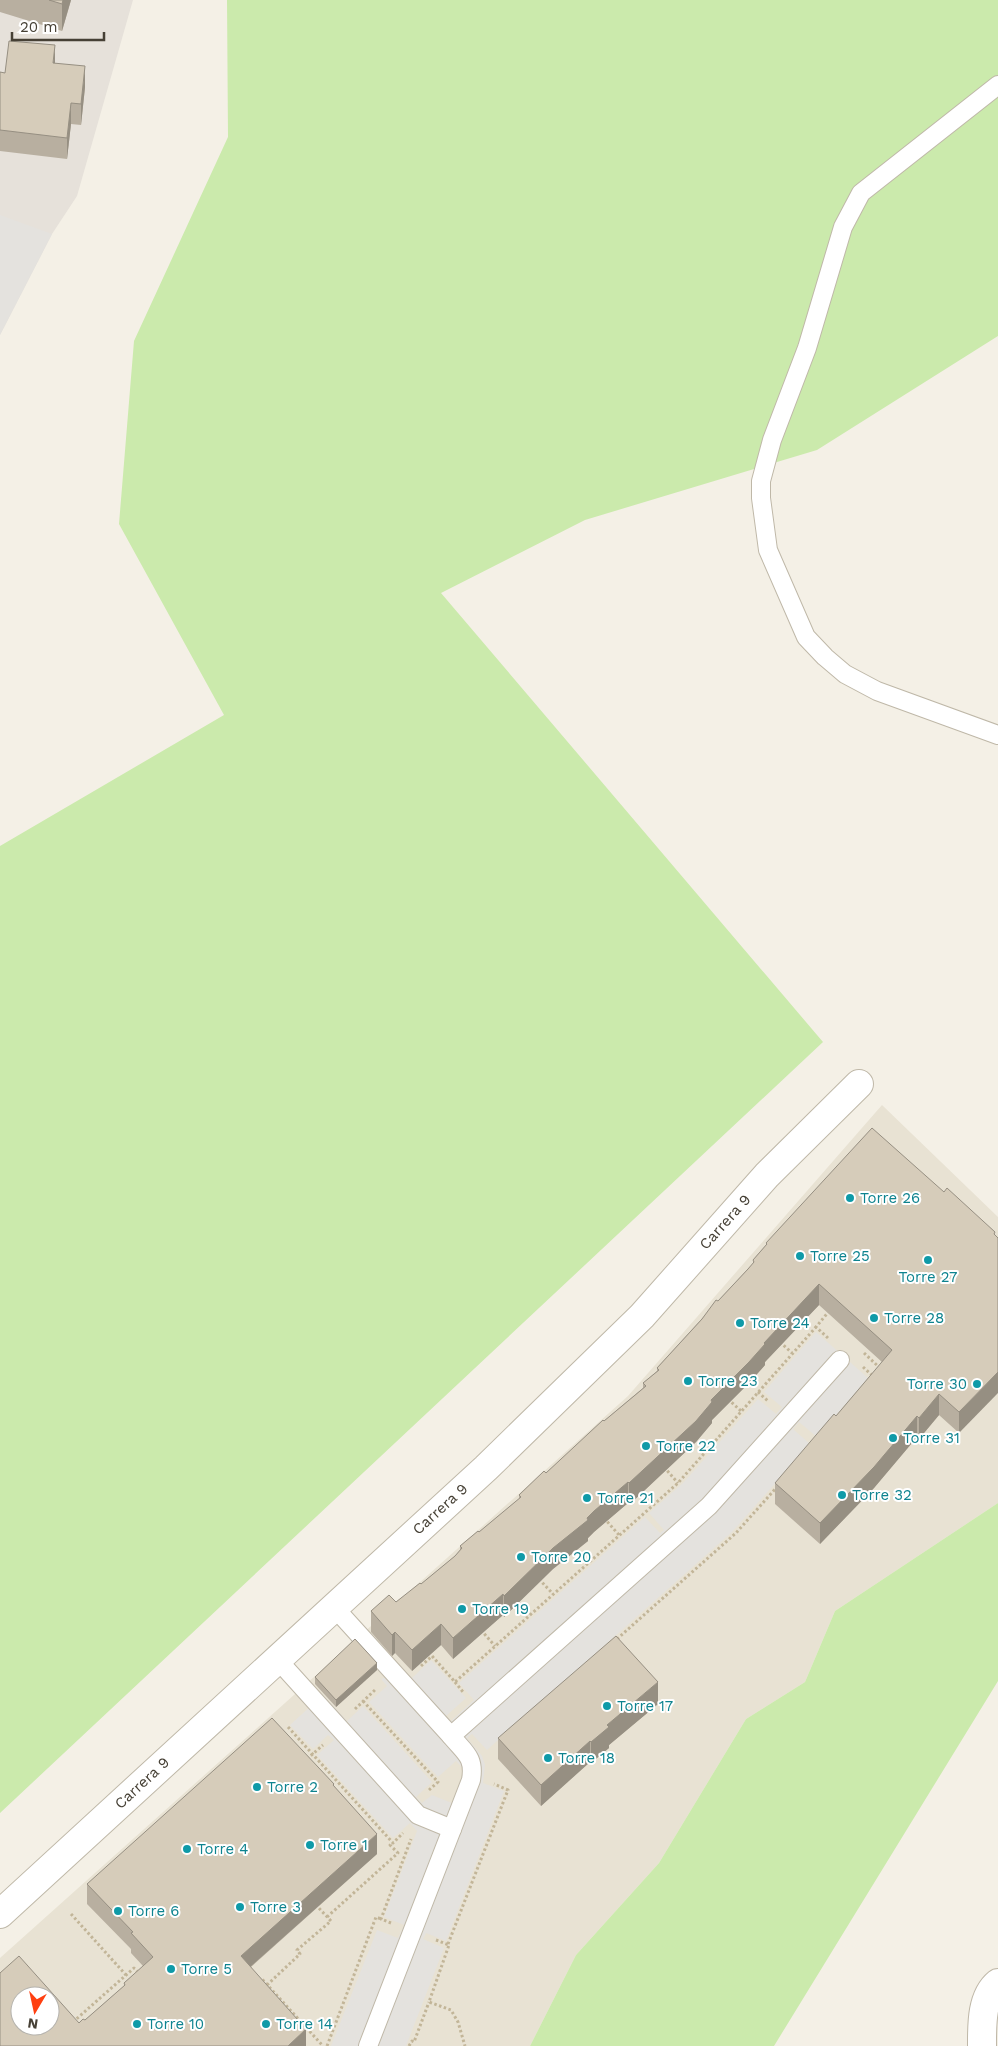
<svg xmlns="http://www.w3.org/2000/svg" width="998" height="2046" viewBox="0 0 998 2046" font-family="'Work Sans',sans-serif">
	<rect width="100%" height="100%" fill="#f4f0e6"/>
	<path fill="#e8e2d3" fill-rule="evenodd" d="M 882,1105 L 998,1217 L 998,1503 L 835,1611 L 805,1682 L 746,1719 L 659,1863 L 576,1955 L 530,2046 L 0,2046 L 0,1958 L 628,1396 ZM 20,1996 L 50,1996 L 50,2026 L 20,2026 Z"/>
	<polygon fill="#e6e1da" points="0,0 133,0 77,196 52,234 0,335"/>
	<g fill="#cbeaac">
		<polygon points="227,0 998,0 998,336 817,450 585,520 441,593 823,1042 0,1813 0,846 224,715 119,524 134,341 228,137"/>
		<polygon points="998,1503 998,1681 774,2046 530,2046 576,1955 659,1863 746,1719 805,1682 835,1611"/>
	</g>
	<g fill="#e4e2de">
		<polygon points="0,215 52,234 0,335"/>
		<polygon points="816,1332 868,1378 817,1437 799,1422 793,1429 810,1444 732,1532 487,1750 472,1734 467,1738 482,1756 485,1765 483,1783 504,1791 446,1941 426,1933 423,1939 444,1948 406,2046 331,2046 377,1930 398,1938 404,1925 384,1917 417,1831 410,1823 393,1838 317,1755 334,1740 328,1735 313,1749 290,1725 323,1695 347,1721 363,1706 432,1782 416,1797 422,1803 432,1795 452,1803 463,1774 462,1767 456,1761 438,1777 369,1702 387,1686 381,1679 404,1670 412,1678 431,1660 466,1698 446,1716 451,1721 474,1700 459,1683 645,1517 660,1533 664,1530 649,1513 683,1483 758,1399 776,1414 782,1407 764,1392"/>
	</g>
	<g fill="none" stroke-linecap="round" stroke-linejoin="round">
		<defs>
			<g id="service">
				<polyline points="998,85 861,193 843,227 807,348 772,440 761,481 761,498 768,550 806,637 825,657 845,674 877,691 998,735"/>
				<polyline points="334,1607 451,1736 709,1506 840,1360"/>
				<polyline points="277,1659 418,1815 452,1829"/>
				<path d="M 368,2046 L 471,1780 C 475,1757 465,1753 451,1736"/>
			</g>
			<g id="minor">
				<polyline points="0,1914 486,1468 642,1316 767,1175 859,1084"/>
				<path d="M 982,2046 C 982,2026 981,1997 998,1983"/>
			</g>
		</defs>
		<use href="#service" stroke="#bfb8a8" stroke-width="20"/>
		<use href="#minor" stroke="#bfb8a8" stroke-width="30"/>
		<g stroke="#c2b598" stroke-width="3" stroke-dasharray="2.5 2.5" stroke-linecap="butt">
			<polyline points="828,1338 816,1327 830,1310"/>
			<polyline points="780,1342 792,1353"/>
			<polyline points="864,1353 881,1369"/>
			<polyline points="863,1367 873,1376"/>
			<polyline points="758,1392 769,1402"/>
			<polyline points="728,1399 741,1411"/>
			<polyline points="664,1467 678,1483"/>
			<polyline points="604,1518 619,1535"/>
			<polyline points="539,1579 553,1594"/>
			<polyline points="481,1630 495,1646"/>
			<polyline points="617,1639 736,1533 777,1487"/>
			<polyline points="421,1666 432,1656 455,1682 678,1483 816,1327"/>
			<polyline points="455,1682 463,1692"/>
			<polyline points="363,1701 438,1782 429,1790"/>
			<polyline points="355,1709 376,1689"/>
			<polyline points="288,1727 393,1843 403,1833"/>
			<polyline points="307,1759 323,1745"/>
			<polyline points="71,1914 126,1975"/>
			<polyline points="327,1917 398,1853 390,1845 393,1843"/>
			<polyline points="391,1923 381,1919 411,1839"/>
			<polyline points="436,1940 449,1945 429,2002 451,2010 458,2022 465,2046"/>
			<polyline points="448,1944 508,1790 494,1784"/>
			<polyline points="259,1980 261,1978 323,2046"/>
			<polyline points="267,1985 300,1954 297,1950 331,1921 316,1905"/>
			<polyline points="73,2022 134,1968 139,1973"/>
			<polyline points="327,2046 376,1917 381,1919"/>
			<polyline points="409,2046 412,2041 414,2042 429,2002"/>
		</g>
		<use href="#service" stroke="#fff" stroke-width="18"/>
		<use href="#minor" stroke="#fff" stroke-width="28"/>
	</g>
	<g fill="#b8afa0">
		<polygon points="0,0 71,0 62,31 0,12"/>
		<polygon points="55,63 85,87 81,125 71,124 67,159 0,151 0,72 5,73"/>
		<polygon points="944,1192 995,1232 959,1433 939,1415 919,1439 917,1437 874,1488 820,1544 775,1504 775,1483 836,1416 882,1362 819,1305 765,1362 765,1365 749,1383 712,1420 712,1423 696,1442 629,1505 628,1503 594,1532 588,1538 588,1541 553,1569 504,1617 503,1615 453,1659 441,1645 412,1671 395,1653 392,1656 371,1632 371,1611 396,1602 421,1584 455,1556 460,1550 460,1546 479,1532 519,1499 519,1495 546,1473 604,1421 643,1388 643,1383 657,1371 657,1368 718,1301 748,1269 753,1264 753,1260 766,1245 766,1243"/>
		<polygon points="377,1670 336,1707 315,1684 315,1677"/>
		<polygon points="658,1704 609,1745 609,1748 591,1763 590,1762 541,1806 498,1759 498,1738"/>
		<polygon points="334,1786 377,1854 251,1967 306,2046 79,2023 85,2020 124,1986 124,1983 143,1966 131,1953 131,1949 87,1904 87,1884"/>
	</g>
	<g fill="#968f82">
		<polygon points="63,0 71,0 62,31 62,4"/>
		<polygon points="55,45 55,66 53,63"/>
		<polygon points="85,66 85,87 81,125 81,104"/>
		<polygon points="71,103 71,124 67,159 67,138"/>
		<polygon points="819,1284 819,1305 765,1362 765,1365 749,1383 712,1420 712,1423 696,1442 629,1505 629,1483"/>
		<polygon points="998,1372 998,1393 959,1433 959,1412"/>
		<polygon points="939,1394 939,1415 919,1439 919,1418"/>
		<polygon points="917,1416 917,1437 874,1488 820,1544 820,1523"/>
		<polygon points="628,1482 628,1503 594,1532 588,1538 588,1541 553,1569 504,1617 504,1596 553,1548 587,1518 594,1511"/>
		<polygon points="503,1594 503,1615 453,1659 453,1638"/>
		<polygon points="441,1624 441,1645 412,1671 412,1650"/>
		<polygon points="395,1632 395,1653 392,1656 392,1635"/>
		<polygon points="377,1663 377,1670 336,1707 336,1700"/>
		<polygon points="658,1682 658,1704 609,1745 609,1748 591,1763 591,1742 607,1725"/>
		<polygon points="590,1741 590,1762 541,1806 541,1785"/>
		<polygon points="377,1834 377,1854 241,1975 241,1956"/>
		<polygon points="306,2029 306,2046 288,2046"/>
	</g>
	<g fill="#d6ccba" stroke="#968f82" fill-rule="evenodd">
		<polygon points="49,0 63,0 62,4"/>
		<polygon points="9,41 55,45 53,63 85,66 81,104 71,103 67,138 0,130 0,72 5,73"/>
		<polygon points="872,1128 944,1192 947,1188 995,1232 994,1234 998,1238 998,1372 959,1412 939,1394 919,1418 917,1416 874,1467 820,1523 775,1483 834,1414 836,1416 892,1350 819,1284 764,1343 765,1344 749,1362 711,1400 712,1402 696,1421 629,1483 628,1482 594,1511 587,1518 588,1520 553,1548 504,1596 503,1594 453,1638 441,1624 412,1650 395,1632 392,1635 371,1611 389,1595 396,1602 420,1583 421,1584 455,1556 462,1548 460,1546 478,1531 479,1532 521,1497 519,1495 544,1471 546,1473 603,1420 604,1421 646,1386 643,1383 659,1370 657,1368 702,1319 716,1300 718,1301 748,1269 754,1262 753,1260 767,1244 766,1243"/>
		<polygon points="616,1636 658,1682 607,1725 609,1727 591,1742 590,1741 541,1785 498,1738"/>
		<polygon points="355,1639 377,1663 336,1700 315,1677"/>
		<path d="M 272,1718 L 334,1784 L 333,1785 L 377,1834 L 241,1956 L 306,2029 L 288,2046 L 0,2046 L 0,1973 L 19,1956 L 79,2023 L 83,2019 L 85,2020 L 125,1985 L 124,1983 L 153,1957 L 131,1933 L 133,1932 L 87,1884 ZM 20,1996 L 50,1996 L 50,2026 L 20,2026 Z"/>
	</g>
	<g fill="#0f9aa8" stroke="#fff" stroke-width="2">
		<circle cx="850" cy="1198" r="5"/>
		<circle cx="800" cy="1256" r="5"/>
		<circle cx="928" cy="1260" r="5"/>
		<circle cx="874" cy="1318" r="5"/>
		<circle cx="740" cy="1323" r="5"/>
		<circle cx="688" cy="1381" r="5"/>
		<circle cx="977" cy="1384" r="5"/>
		<circle cx="893" cy="1438" r="5"/>
		<circle cx="646" cy="1446" r="5"/>
		<circle cx="842" cy="1495" r="5"/>
		<circle cx="587" cy="1498" r="5"/>
		<circle cx="521" cy="1557" r="5"/>
		<circle cx="462" cy="1609" r="5"/>
		<circle cx="607" cy="1706" r="5"/>
		<circle cx="548" cy="1758" r="5"/>
		<circle cx="257" cy="1787" r="5"/>
		<circle cx="310" cy="1845" r="5"/>
		<circle cx="187" cy="1849" r="5"/>
		<circle cx="240" cy="1907" r="5"/>
		<circle cx="118" cy="1911" r="5"/>
		<circle cx="171" cy="1969" r="5"/>
		<circle cx="137" cy="2024" r="5"/>
		<circle cx="266" cy="2024" r="5"/>
	</g>
	<g text-anchor="middle" dominant-baseline="central" stroke-width="4" stroke-linejoin="round" paint-order="stroke">
		<g font-size="15" fill="#0d838f" stroke="#fff" text-anchor="start">
			<text x="860" y="1198">Torre 26</text>
			<text x="810" y="1256">Torre 25</text>
			<text x="928" y="1277" text-anchor="middle">Torre 27</text>
			<text x="884" y="1318">Torre 28</text>
			<text x="750" y="1323">Torre 24</text>
			<text x="698" y="1381">Torre 23</text>
			<text x="967" y="1384" text-anchor="end">Torre 30</text>
			<text x="903" y="1438">Torre 31</text>
			<text x="656" y="1446">Torre 22</text>
			<text x="852" y="1495">Torre 32</text>
			<text x="597" y="1498">Torre 21</text>
			<text x="531" y="1557">Torre 20</text>
			<text x="472" y="1609">Torre 19</text>
			<text x="617" y="1706">Torre 17</text>
			<text x="558" y="1758">Torre 18</text>
			<text x="267" y="1787">Torre 2</text>
			<text x="320" y="1845">Torre 1</text>
			<text x="197" y="1849">Torre 4</text>
			<text x="250" y="1907">Torre 3</text>
			<text x="128" y="1911">Torre 6</text>
			<text x="181" y="1969">Torre 5</text>
			<text x="147" y="2024">Torre 10</text>
			<text x="276" y="2024">Torre 14</text>
		</g>
		<g font-size="15" fill="#464035" stroke="#fff">
			<text transform="translate(725 1222) rotate(-48)">Carrera 9</text>
			<text transform="translate(440 1509) rotate(-42)">Carrera 9</text>
			<text transform="translate(142 1783) rotate(-43)">Carrera 9</text>
		</g>
	</g>
	<g transform="translate(35 2011) rotate(189)"><circle r="24" fill="#ffffff" stroke="#b5b3ae"/>
	<path d="M0-4L9 19L0 12L-9 19Z" fill="#ff4011"/>
	<text y="-8" font-size="14" font-weight="bold" text-anchor="middle" fill="#464035">N</text>
	</g>
	<path d="M12 32v8h92v-8" fill="none" stroke="#464035" stroke-width="2.5"/>
	<text x="20" y="32" font-size="15" fill="#464035" stroke="#ffffff" stroke-width="4" paint-order="stroke">20 m</text>
</svg>
